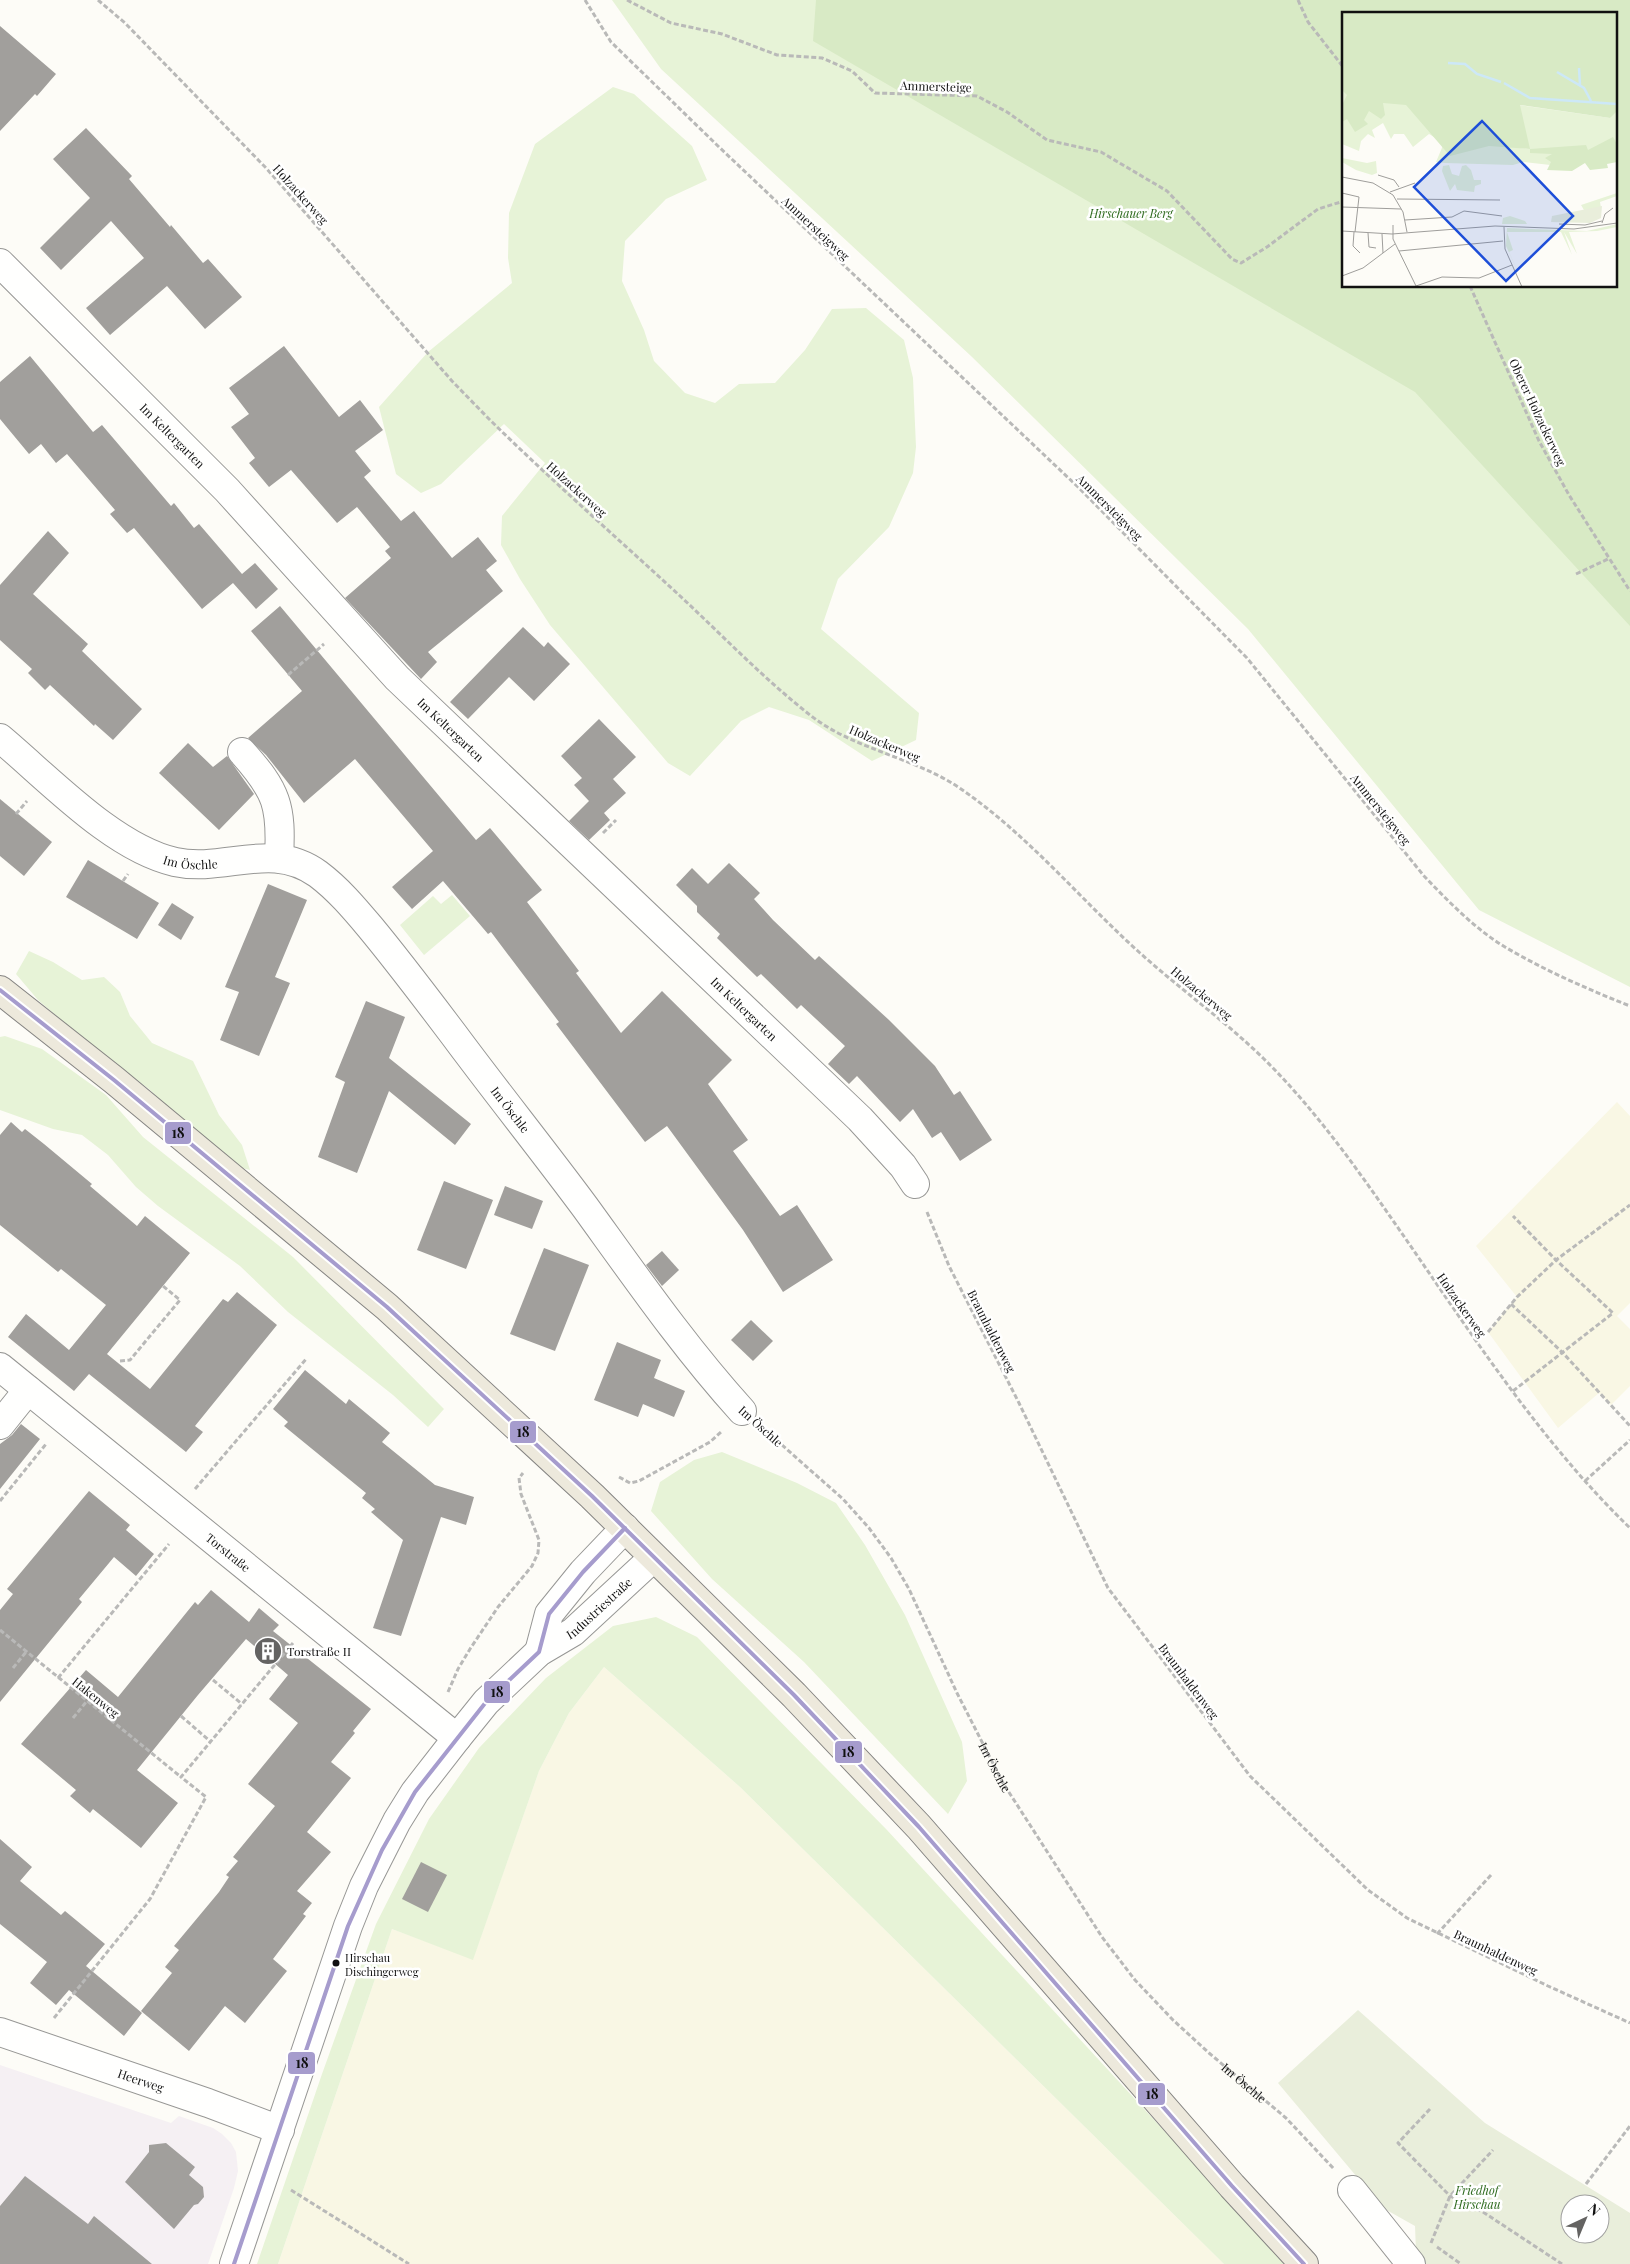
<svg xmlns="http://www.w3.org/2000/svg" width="1630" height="2264" viewBox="0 0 1630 2264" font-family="'Playfair Display',serif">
	<rect width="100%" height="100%" fill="#fdfcf7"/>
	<polygon fill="#f5f0f3" points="0,2065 171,2123 179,2116 213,2128 222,2134 231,2143 236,2152 238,2171 234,2188 208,2264 0,2264"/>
	<g fill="#f9f7e4">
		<polygon points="1617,1102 1630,1116 1630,1303 1617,1316 1630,1329 1630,1386 1611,1405 1599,1393 1558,1428 1488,1332 1517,1297 1476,1246"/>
		<polygon points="604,1667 740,1787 1224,2264 278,2264 392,1929 473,1959 539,1771 569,1713"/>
	</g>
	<g fill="#e7f3d7">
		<polygon points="612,0 1283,0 1344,286 1630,591 1630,987 1479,910 1248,629 971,356 661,69"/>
		<polygon points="613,87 634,94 692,146 707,180 666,199 625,241 622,281 644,330 654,361 685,393 715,403 739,384 775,383 805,350 832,309 866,308 904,340 913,378 916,447 913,473 889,527 838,579 821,629 919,713 916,740 872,761 809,720 769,707 741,721 690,776 668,763 550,625 520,579 501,545 502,516 545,463 504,424 441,484 421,493 396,474 379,407 428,352 512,283 508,258 509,213 535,144"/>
		<polygon points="452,895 470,916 424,955 400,925 433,896 441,904"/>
		<polygon points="29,951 53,962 82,980 104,977 120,992 130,1016 152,1043 193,1061 219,1115 242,1145 250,1170 226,1164 149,1089 96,1050 38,1000 16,974"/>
		<polygon points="5,1036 42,1049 106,1095 143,1137 293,1257 444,1409 428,1427 393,1395 288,1312 240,1266 158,1206 136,1187 108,1155 82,1135 53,1129 0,1110 0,1037"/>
		<polygon points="722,1452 797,1483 836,1503 865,1545 905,1615 962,1742 967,1781 948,1814 804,1662 712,1579 651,1511 660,1482 694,1460"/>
		<polygon points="656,1617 697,1637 887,1830 1287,2264 1224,2264 740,1787 604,1667 569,1713 539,1771 473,1960 392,1929 278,2264 257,2264 322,2074 376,1924 429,1819 479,1748 546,1678 613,1626"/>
	</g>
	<path fill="#d8eac5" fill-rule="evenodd" d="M 816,0 L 1630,0 L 1630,626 L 1415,392 L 813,41 ZM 1344,14 L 1616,14 L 1616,286 L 1344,286 Z"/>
	<path fill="#e9eedb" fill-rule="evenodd" d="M 1358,2010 L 1485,2123 L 1630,2213 L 1630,2264 L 1426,2264 L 1416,2252 L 1415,2226 L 1383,2208 L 1278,2083 ZM 1570,2204 L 1600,2204 L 1600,2234 L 1570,2234 Z"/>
	<g fill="#a19f9c">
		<polygon points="0,26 56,74 37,96 35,94 0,131"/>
		<polygon points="86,128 132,176 129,179 170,227 171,225 203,263 208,259 242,297 205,329 167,286 110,335 86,308 144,258 111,221 61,270 40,248 90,198 53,159"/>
		<polygon points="284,346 339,417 360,400 383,430 355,451 371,471 364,477 401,521 414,511 452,558 478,537 497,561 486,570 503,591 428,652 437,662 421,679 345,598 391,558 385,551 390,547 357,507 337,523 291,470 269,487 249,463 255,458 231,427 249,414 229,388"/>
		<polygon points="30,356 93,432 102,425 171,506 174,503 194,528 199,524 242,574 255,563 278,589 256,609 233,583 202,609 134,528 127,533 110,514 115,510 67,454 56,463 41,444 29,454 0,419 0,382"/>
		<polygon points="48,531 69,553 33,594 88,644 82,651 142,709 113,740 95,724 94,726 50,685 45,690 28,673 32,669 0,640 0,585"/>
		<polygon points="280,606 476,840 490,828 542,890 527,902 579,971 576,973 621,1033 662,991 732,1060 708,1084 748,1140 733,1151 780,1216 797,1205 833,1260 783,1292 743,1230 667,1126 645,1142 556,1024 559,1022 491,932 488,934 443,881 412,909 392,887 433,851 355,759 304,803 266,755 248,738 302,691 251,631"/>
		<polygon points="523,627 544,647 548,642 570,664 534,701 509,677 468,719 450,702"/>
		<polygon points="599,719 636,757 613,779 626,793 604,813 610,820 589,840 569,821 589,801 574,785 582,778 561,756"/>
		<polygon points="188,743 213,767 227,756 254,794 219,830 159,773"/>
		<polygon points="0,799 52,842 24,876 0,856"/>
		<polygon points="88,860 159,903 137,939 66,897"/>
		<polygon points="729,863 760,893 754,899 773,920 815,960 819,956 889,1020 935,1066 954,1095 960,1091 992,1140 960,1161 941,1132 932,1138 913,1109 900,1122 857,1076 849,1084 828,1064 845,1046 801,1005 797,1009 761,974 757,977 717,938 720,934 697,912 697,906 676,885 692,868 708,884"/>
		<polygon points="268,884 307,900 275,977 290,983 259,1056 220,1040 239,992 225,987"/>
		<polygon points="172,903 194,917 181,940 158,925"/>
		<polygon points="366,1001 405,1017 389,1058 471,1124 455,1145 389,1091 357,1173 318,1157 345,1082 335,1077"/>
		<polygon points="11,1122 22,1132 25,1129 44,1144 92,1184 90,1186 137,1226 145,1216 190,1253 107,1354 150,1389 223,1299 228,1302 237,1292 277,1325 195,1426 203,1432 186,1452 89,1374 74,1391 8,1337 26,1314 69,1350 106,1305 61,1269 58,1272 0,1225 0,1135"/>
		<polygon points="444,1181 493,1200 466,1269 417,1250"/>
		<polygon points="505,1186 543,1201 532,1229 494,1215"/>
		<polygon points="544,1248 589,1265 555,1351 510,1334"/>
		<polygon points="662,1251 679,1270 662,1286 646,1265"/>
		<polygon points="751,1320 773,1341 753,1361 731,1340"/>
		<polygon points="617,1342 661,1360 654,1378 685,1391 674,1417 643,1404 638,1417 594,1400"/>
		<polygon points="305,1370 346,1404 349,1399 390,1433 382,1442 435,1485 474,1497 466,1525 441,1517 401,1636 373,1628 403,1540 371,1512 375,1509 362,1498 366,1493 284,1426 288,1422 273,1409"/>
		<polygon points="21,1424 40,1439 0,1489 0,1444 12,1435"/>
		<polygon points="89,1491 130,1525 126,1530 154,1554 136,1576 114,1557 79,1599 82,1602 0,1702 0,1610 13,1594 7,1589"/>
		<polygon points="211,1590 249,1622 259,1608 279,1625 273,1631 371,1709 353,1731 355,1733 331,1762 351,1778 307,1832 331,1852 297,1891 312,1903 303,1914 306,1916 273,1959 287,1971 245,2023 225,2006 189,2051 141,2011 172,1973 165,1967 179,1950 174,1946 219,1892 229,1877 226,1875 238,1861 233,1857 275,1806 248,1784 298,1723 269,1699 288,1675 246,1639 198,1695 137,1770 178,1803 141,1848 93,1809 90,1813 70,1796 76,1790 21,1744 86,1670 118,1697 195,1602 198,1605"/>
		<polygon points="0,1839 32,1867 20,1881 61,1915 65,1911 105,1944 86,1966 142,2013 124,2036 69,1990 56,2005 30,1983 47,1962 0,1924"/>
		<polygon points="421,1862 447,1875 428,1912 402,1899"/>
		<polygon points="166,2143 195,2167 189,2175 203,2187 204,2197 198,2204 194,2205 174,2229 125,2182 149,2152 149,2145"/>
		<polygon points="25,2176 88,2224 94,2216 152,2264 0,2264 0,2206"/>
	</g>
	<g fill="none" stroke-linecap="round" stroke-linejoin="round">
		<defs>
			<g id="minor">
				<path id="s2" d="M 0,263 L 227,490 L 397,678 L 860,1119 L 903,1166 L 915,1184"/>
				<path id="s3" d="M 0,738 C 48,778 113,848 175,862 C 225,873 271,840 318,874 C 338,889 354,908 370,927 C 399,962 426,998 454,1035 C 497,1093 542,1149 585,1207 C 635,1276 684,1347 742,1411"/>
				<path d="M 242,752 C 277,791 282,806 279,858"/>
				<path id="s4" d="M 0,1367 L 457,1738"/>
				<polyline points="0,1425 28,1390"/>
				<polyline points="539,1652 549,1614 583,1572 625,1528"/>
				<path id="s5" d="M 0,2032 L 208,2103 L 280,2130"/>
				<polyline points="1352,2190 1411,2264"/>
				<path id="s6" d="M 234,2264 L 348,1926 L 364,1886 L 397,1821 L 415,1792 L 457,1738 L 486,1702 L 539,1652 L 573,1632 L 653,1558"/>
			</g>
			<polyline id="major" points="0,990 114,1080 387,1307 592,1496 794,1695 919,1827 1232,2186 1304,2264"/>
		</defs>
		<use href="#minor" stroke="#979795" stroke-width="30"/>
		<use href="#major" stroke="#858482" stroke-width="30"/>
		<g stroke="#b9b9b8" stroke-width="3" stroke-dasharray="5 2.5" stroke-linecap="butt">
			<path d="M 98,0 L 125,23 L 267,169 L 452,381 L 489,419 C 550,479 615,536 679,595 C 722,635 763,678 810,715 C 854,750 915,757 961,789 C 1028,835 1080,899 1140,953 C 1180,989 1224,1020 1263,1058 C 1317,1111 1360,1173 1403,1235 C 1473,1336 1541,1442 1630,1528"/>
			<path d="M 585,0 L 611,42 L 719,147 L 1078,487 L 1247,658 L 1424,876 C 1448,901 1475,929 1505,947 C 1544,970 1587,989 1630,1006"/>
			<polyline points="627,0 671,23 722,34 777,55 822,58 852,71 875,93 977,96 1007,112 1047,140 1101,152 1167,191 1232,259 1241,263 1267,247 1318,209 1344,201"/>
			<polyline points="1298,0 1308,22 1344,68"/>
			<polyline points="1470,286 1539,441 1569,495 1630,591"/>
			<polyline points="1576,574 1608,559"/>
			<polyline points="288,675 324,644"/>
			<polyline points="16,814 27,801"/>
			<polyline points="603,833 616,820"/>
			<polyline points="123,881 128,874"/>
			<polyline points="927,1212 949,1266 1019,1403 1108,1588 1250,1776 1368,1890 1407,1918 1548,1986 1630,2023"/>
			<polyline points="1511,1304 1563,1353 1630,1426"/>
			<polyline points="1488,1332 1517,1297 1556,1260 1630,1205"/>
			<polyline points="120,1361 130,1360 180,1300 163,1286"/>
			<polyline points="1513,1391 1613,1313 1556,1260 1513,1216"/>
			<path id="s1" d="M 765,1430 L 843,1499 L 869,1528 L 891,1558 L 909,1589 L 957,1693 L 1003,1783 L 1102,1937 L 1135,1980 L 1173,2020 L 1209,2053 L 1286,2118 L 1334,2169"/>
			<polyline points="619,1477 630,1483 639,1481 710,1442 721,1432"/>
			<polyline points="1585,1481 1630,1440"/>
			<polyline points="195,1489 307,1358"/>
			<polyline points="0,1501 46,1444"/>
			<polyline points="0,1630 181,1777"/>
			<polyline points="13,1668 26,1652"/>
			<polyline points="58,1678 169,1544"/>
			<polyline points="213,1680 242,1704"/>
			<polyline points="448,1692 458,1669 470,1649 498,1607 532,1566 538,1553 539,1540 521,1494 519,1478 523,1473"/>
			<polyline points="181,1716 211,1742"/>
			<polyline points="73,1718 87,1701"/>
			<polyline points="1437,1934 1491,1875"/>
			<polyline points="54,2018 150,1899 206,1797 181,1777 293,1643"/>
			<polyline points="1430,2109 1398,2143 1450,2196 1483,2212 1562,2264"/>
			<polyline points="1586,2184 1630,2126"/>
			<polyline points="291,2190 409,2264"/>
			<polyline points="1431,2243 1450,2196 1493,2150"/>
			<polyline points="1437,2247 1461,2264"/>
		</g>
		<use href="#minor" stroke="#fffffe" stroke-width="28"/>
		<use href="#major" stroke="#ede9dc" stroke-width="28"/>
		<defs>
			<g id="bus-1">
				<polyline points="0,990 114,1080 387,1307 592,1496 794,1695 919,1827 1232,2186 1304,2264"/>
				<polyline points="234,2264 348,1926 382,1850 415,1792 486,1702 539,1652 549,1614 583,1572 625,1528"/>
			</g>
		</defs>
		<use href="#bus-1" stroke="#fff" stroke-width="8"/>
		<use href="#bus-1" stroke="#a69ccd" stroke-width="4"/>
	</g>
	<defs>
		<symbol id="building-disc" viewBox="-11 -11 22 22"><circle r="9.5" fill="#646362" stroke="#fff"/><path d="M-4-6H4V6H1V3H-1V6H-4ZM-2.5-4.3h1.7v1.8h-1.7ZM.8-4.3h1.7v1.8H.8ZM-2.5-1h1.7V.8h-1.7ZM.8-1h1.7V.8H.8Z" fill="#fff"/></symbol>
	</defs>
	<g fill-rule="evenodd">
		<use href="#building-disc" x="252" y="1635" width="32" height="32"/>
	</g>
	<circle fill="#111" stroke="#fff" stroke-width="2" cx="336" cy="1963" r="4.5"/>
	<g text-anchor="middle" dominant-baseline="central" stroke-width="5" stroke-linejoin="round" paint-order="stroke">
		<g font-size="11" fill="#111" stroke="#fff" text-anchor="start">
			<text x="345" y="1957">Hirschau<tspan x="345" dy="14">Dischingerweg</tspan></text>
		</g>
		<g font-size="12" fill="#111" stroke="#fff">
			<text transform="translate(936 86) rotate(2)">Ammersteige</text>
			<text transform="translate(301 194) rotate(48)">Holzackerweg</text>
			<text transform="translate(816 228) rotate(43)">Ammersteigweg</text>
			<text transform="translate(1538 412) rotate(65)">Oberer Holzackerweg</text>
			<text stroke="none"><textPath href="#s2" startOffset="244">Im Keltergarten</textPath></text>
			<text transform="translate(577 489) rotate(42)">Holzackerweg</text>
			<text transform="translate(1110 507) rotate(45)">Ammersteigweg</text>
			<text stroke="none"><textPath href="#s2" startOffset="649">Im Keltergarten</textPath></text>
			<text transform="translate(885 743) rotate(23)">Holzackerweg</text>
			<text transform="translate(1381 809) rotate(51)">Ammersteigweg</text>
			<text stroke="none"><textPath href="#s3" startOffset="232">Im Öschle</textPath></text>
			<text transform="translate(1202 993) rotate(40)">Holzackerweg</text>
			<text stroke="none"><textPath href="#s2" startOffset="1054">Im Keltergarten</textPath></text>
			<text stroke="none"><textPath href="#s3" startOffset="668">Im Öschle</textPath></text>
			<text transform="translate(1462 1305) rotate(55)">Holzackerweg</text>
			<text transform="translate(992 1331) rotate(63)">Braunhaldenweg</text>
			<text transform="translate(761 1426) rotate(42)">Im Öschle</text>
			<text stroke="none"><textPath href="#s4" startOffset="294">Torstraße</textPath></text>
			<text stroke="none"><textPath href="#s6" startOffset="769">Industriestraße</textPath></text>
			<text transform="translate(1189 1681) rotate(53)">Braunhaldenweg</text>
			<text transform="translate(96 1697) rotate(39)">Hakenweg</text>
			<text stroke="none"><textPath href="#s1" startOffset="414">Im Öschle</textPath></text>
			<text transform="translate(1496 1952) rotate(25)">Braunhaldenweg</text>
			<text stroke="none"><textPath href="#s5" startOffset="149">Heerweg</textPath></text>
			<text stroke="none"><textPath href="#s1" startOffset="819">Im Öschle</textPath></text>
		</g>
		<g font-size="12" font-style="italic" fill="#2f6b1f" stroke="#fff">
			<text x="1131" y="213">Hirschauer Berg</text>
			<text x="1477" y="2190">Friedhof<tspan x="1477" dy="14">Hirschau</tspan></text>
		</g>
		<g font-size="12" fill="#111" stroke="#fff" text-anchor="start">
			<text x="287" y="1651">Torstraße II</text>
		</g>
	</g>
	<g transform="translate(1342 12)">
		<rect width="275" height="275" fill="#fdfcf7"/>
		<path d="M 0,68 L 35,72 L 154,133 L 187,137 L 177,93 L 268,106 L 272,99 L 275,99 L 275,139 L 217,154 L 181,150 L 171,153 L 103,151 L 94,150 L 102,131 L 87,122 L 71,135 L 62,122 L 52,122 L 49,127 L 41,111 L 30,118 L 33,126 L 26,122 L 19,129 L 17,139 L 0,132 ZM 0,146 L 25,151 L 34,149 L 35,161 L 30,163 L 14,158 L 0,150 ZM 107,153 L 110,162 L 117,164 L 120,154 L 124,153 L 129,158 L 132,168 L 139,168 L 139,172 L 133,174 L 132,180 L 115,178 L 113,172 L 108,179 L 100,159 L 101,154 ZM 275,181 L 275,184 L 258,190 L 259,196 L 242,198 L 239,193 ZM 168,204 L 183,209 L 185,212 L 160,212 L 161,206 ZM 275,212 L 275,215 L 255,219 L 227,220 L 235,242 L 222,220 L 230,243 L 219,220 L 165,220 L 171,238 L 167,240 L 183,275 L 164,234 L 165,216 L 245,219 Z" fill="#e7f3d7"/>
		<path d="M 0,0 L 275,0 L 275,99 L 268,106 L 178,93 L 188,137 L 147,134 L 108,144 L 64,93 L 41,91 L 43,103 L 39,107 L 27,99 L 22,108 L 26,112 L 13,120 L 5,107 L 0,110 L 0,93 L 5,83 L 0,78 ZM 271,125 L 275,132 L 275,150 L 265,152 L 266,156 L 248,158 L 243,151 L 230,159 L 205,158 L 209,150 L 203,146 L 210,142 L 188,141 L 188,137 L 244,133 L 246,138 Z" fill="#d8eac5"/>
		<path d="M 260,194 L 259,206 L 248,211 L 209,210 L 210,204 Z" fill="#e9eedb"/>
		<path fill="none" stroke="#cde8f7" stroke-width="2.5" d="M 106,51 L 123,52 L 135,62 L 159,70M 237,56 L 238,73M 215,60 L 242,76 L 249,89M 162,71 L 188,86 L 275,92"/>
		<path fill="none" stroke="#9f9e9b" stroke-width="1" d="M 36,163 L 52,168 L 57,175M 0,165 L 31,171 L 51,183 L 61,200 L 65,220M 48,180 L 73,171M 0,181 L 17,185 L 13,220M 55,187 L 158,188M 0,195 L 59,197M 63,208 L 110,205 L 122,199 L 160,204M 260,211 L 263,202 L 271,196M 217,212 L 243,213 L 260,209M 51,213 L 51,227 L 74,274M 162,215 L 163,237 L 180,275M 0,219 L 50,222 L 153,214 L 232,217 L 275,211M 12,220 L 11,234 L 18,241M 26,221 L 27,235 L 34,236M 40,222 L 41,241M 57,239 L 161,229M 0,264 L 21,256 L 53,232M 74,274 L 100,265 L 137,266 L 170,253"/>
		<path fill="#1d4ed8" fill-opacity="0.15" stroke="#1d4ed8" stroke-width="2.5" d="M 140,109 L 231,204 L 164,269 L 72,175 Z"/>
		<rect width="275" height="275" fill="none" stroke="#111" stroke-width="2.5"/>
	</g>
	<g stroke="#fff" stroke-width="2">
		<rect x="164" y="1121" width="28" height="24" rx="5" fill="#a69ccd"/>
		<rect x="509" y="1420" width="28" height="24" rx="5" fill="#a69ccd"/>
		<rect x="483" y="1680" width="28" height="24" rx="5" fill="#a69ccd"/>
		<rect x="834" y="1740" width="29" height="24" rx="5" fill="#a69ccd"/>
		<rect x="287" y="2051" width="29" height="24" rx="5" fill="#a69ccd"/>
		<rect x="1137" y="2082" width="29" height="24" rx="5" fill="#a69ccd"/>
	</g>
	<g font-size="14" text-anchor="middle" font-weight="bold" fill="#111">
		<text x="178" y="1138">18</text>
		<text x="523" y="1437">18</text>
		<text x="497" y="1697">18</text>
		<text x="848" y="1757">18</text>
		<text x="302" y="2068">18</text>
		<text x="1152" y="2099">18</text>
	</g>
	<g transform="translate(1585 2219) rotate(44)"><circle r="24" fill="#ffffff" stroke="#a0a0a0"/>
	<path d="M0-4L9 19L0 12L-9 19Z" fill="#646362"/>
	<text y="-8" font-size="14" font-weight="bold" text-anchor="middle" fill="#111111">N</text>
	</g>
</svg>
